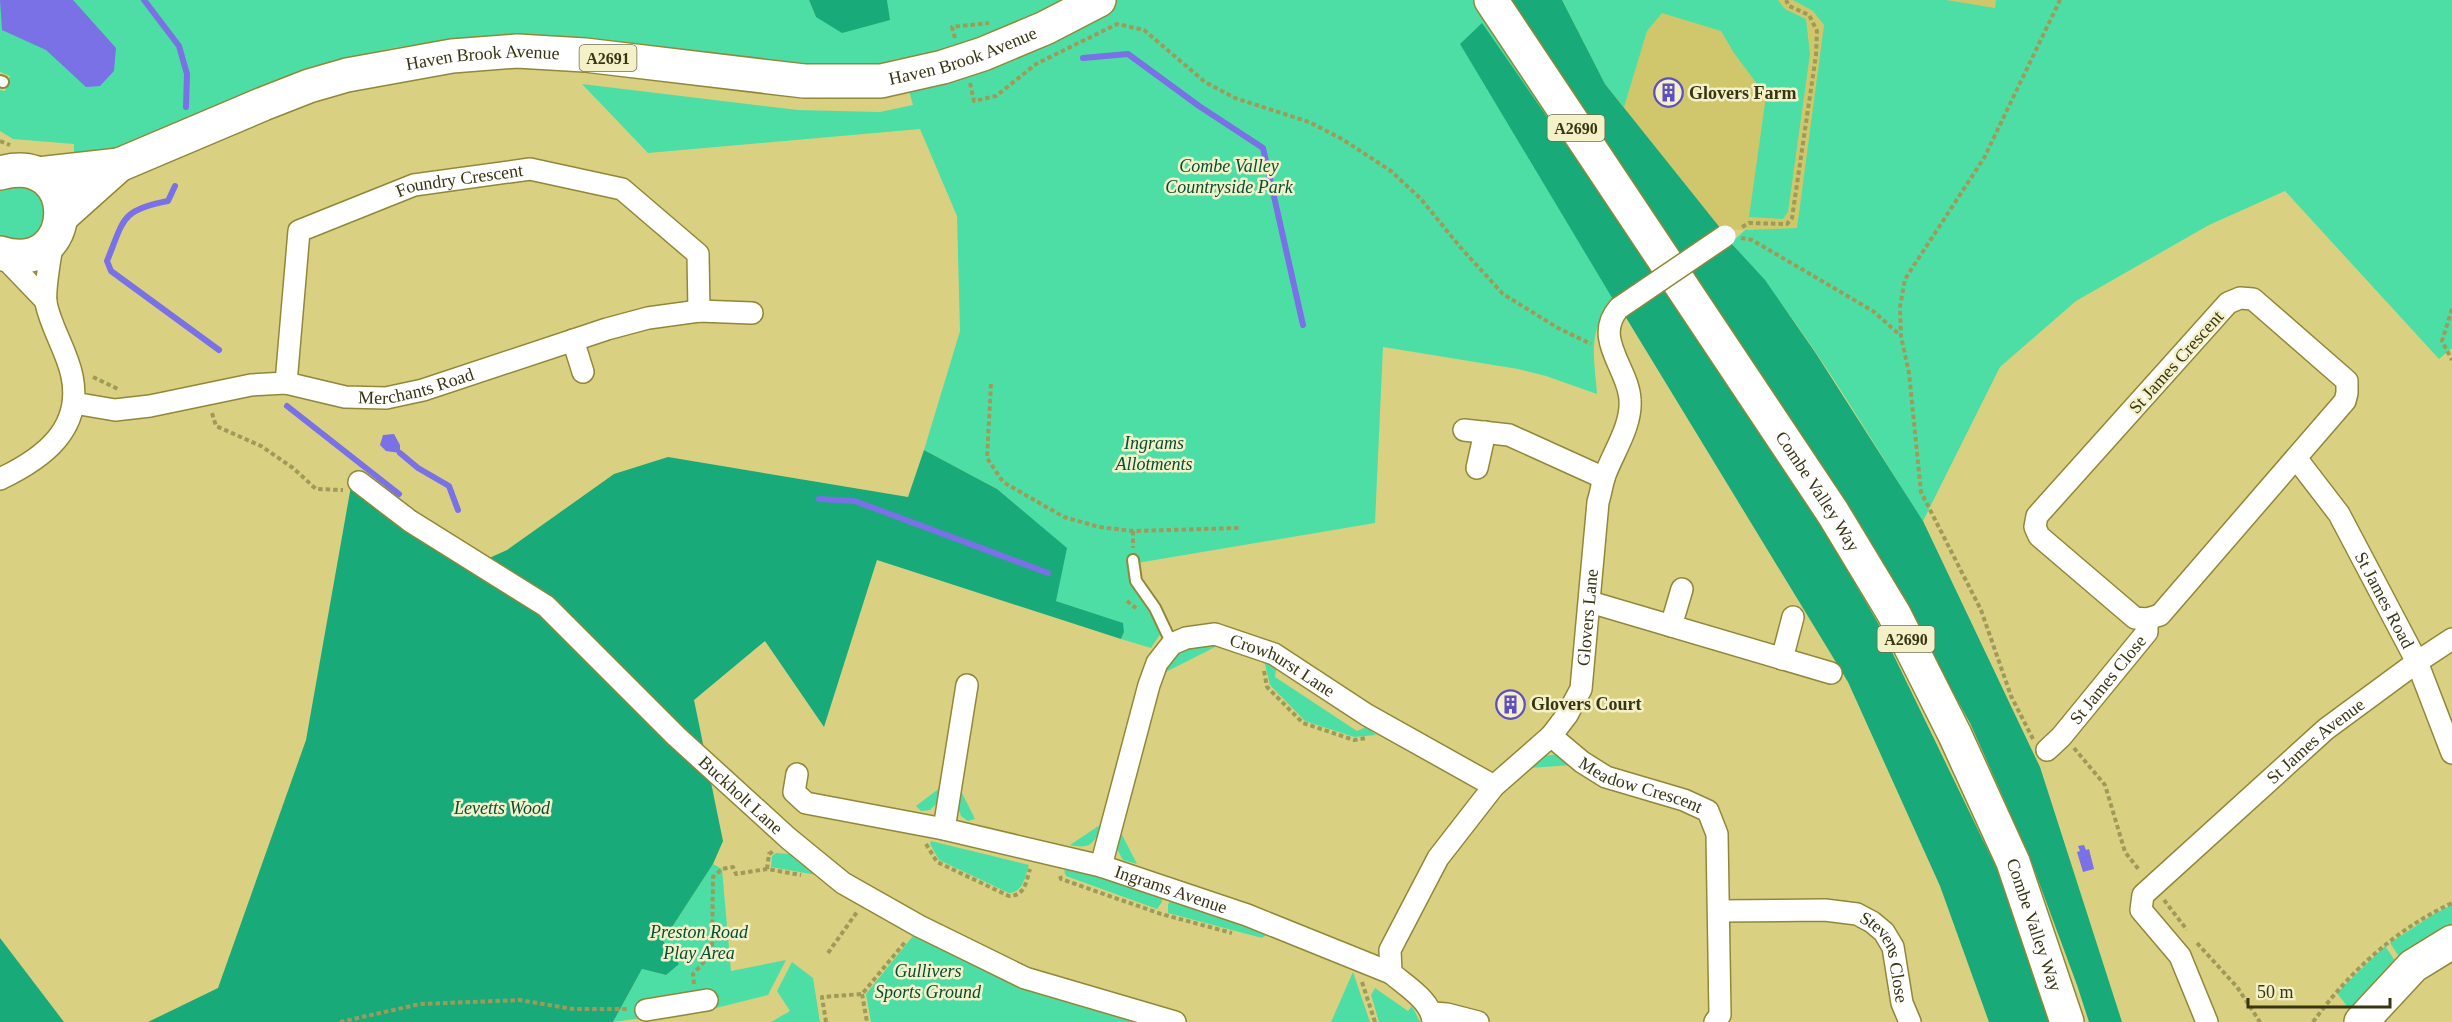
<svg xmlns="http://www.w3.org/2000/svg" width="2452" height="1022" viewBox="0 0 2452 1022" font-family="Georgia,serif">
	<rect width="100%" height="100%" fill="#d9d181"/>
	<polygon fill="#d0c76d" points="1562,0 2000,0 1867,280 1745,230 1721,229 1605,84"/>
	<g fill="#4ddea6">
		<path d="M 0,0 L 809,0 L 816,17 L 889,20 L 887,0 L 1506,0 L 1678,258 L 1605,311 C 1588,337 1595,364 1597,394 L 1546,376 L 1518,369 L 1383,347 L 1375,523 L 1137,563 L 1132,581 L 1161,633 L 1151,648 L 1121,639 L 1124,632 L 1122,623 L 1056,601 L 997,489 L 924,450 L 960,331 L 957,216 L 920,129 L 648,153 L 582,84 L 798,110 L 880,112 L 913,105 L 900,58 L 877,64 L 806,65 L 588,38 L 517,35 L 449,40 L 393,48 L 343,59 L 109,150 L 74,154 L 74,144 L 13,139 L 0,131 L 0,90 L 5,91 L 10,76 L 0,72 Z"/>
		<polygon points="1562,0 1778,0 1785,9 1806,19 1810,54 1788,212 1783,219 1749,217 1766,96 1734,53 1721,31 1662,13 1647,31 1624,107 1605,84"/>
		<path d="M 1793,0 L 1946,0 L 1995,8 L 1996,0 L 2452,0 L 2452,348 L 2439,359 L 2285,191 L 2209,225 L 2076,301 L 2000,367 L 1923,521 C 1862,427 1807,326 1731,243 L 1745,230 L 1797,228 L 1824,25 L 1813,11 Z"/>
		<polygon points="0,184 45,190 44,237 0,243"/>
		<polygon points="1210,642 1219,645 1160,675 1176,648"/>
		<polygon points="1264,660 1276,669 1275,677 1357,731 1366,727 1376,735 1354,737 1305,721 1270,685"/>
		<polygon points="1560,754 1573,765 1529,768 1543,756"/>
		<polygon points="941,787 941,799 930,810 921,811 916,806"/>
		<polygon points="961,791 975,819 968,821 961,816 956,802"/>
		<path d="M 1103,823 C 1094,842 1093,850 1070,845 Z"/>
		<polygon points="1119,829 1137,864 1123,860 1118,851"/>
		<path d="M 931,841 L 1029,865 C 1025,876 1024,892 1009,893 L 939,860 L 930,844 Z"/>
		<polygon points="776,853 803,855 828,877 771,867 772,856"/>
		<polygon points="713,864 722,869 731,971 786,960 768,995 712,1009 613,1022 642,969 666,975 663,941"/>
		<polygon points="1068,869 1162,893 1162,902 1157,909 1066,876 1064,871"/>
		<polygon points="1174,897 1264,931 1266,935 1262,938 1168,913 1168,904"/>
		<polygon points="2452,905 2452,929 2402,961 2390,943 2434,914"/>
		<polygon points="917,931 1152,1022 871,1022 866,994"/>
		<polygon points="2385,946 2398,965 2353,1014 2337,993"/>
		<polygon points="792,962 813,978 820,1022 771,1022 790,1011 777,991"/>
		<polygon points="1353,972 1370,1022 1331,1022"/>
		<polygon points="1375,988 1408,1011 1412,1006 1420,1022 1379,1022 1371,995"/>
	</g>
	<g fill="#18aa79">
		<polygon points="809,0 887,0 890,20 842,33 816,17"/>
		<polygon points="1506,0 1562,0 1605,84 1721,229 1678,258"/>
		<polygon points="1482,23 1655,273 1614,301 1460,44"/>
		<polygon points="1731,243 1765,280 1815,352 1923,521 2040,767 2122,1022 2089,1022 2077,985 2030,858 1970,723 1904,605 1688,272"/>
		<polygon points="1665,288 1818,520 1878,623 1997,869 2051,1022 1989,1022 1940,886 1848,682 1625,316"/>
		<polygon points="924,450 997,489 1067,548 1056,601 1123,623 1124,632 1121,639 877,560 824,727 765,641 694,700 723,841 713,864 663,941 679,964 666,975 642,969 613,1022 148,1022 218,988 306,740 351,486 467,568 507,550 614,474 668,457 908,497"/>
		<polygon points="0,938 64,1022 0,1022"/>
	</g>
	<g fill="#7971e5">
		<polygon points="0,0 73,0 116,48 114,71 100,86 86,87 46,50 2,30"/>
		<polygon points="394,434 400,445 400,453 386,451 380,445 383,435"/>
		<polygon points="2084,845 2086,850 2089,849 2094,869 2083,872 2077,852 2080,851 2078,846"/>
	</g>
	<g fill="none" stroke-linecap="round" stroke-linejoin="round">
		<g stroke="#7971e5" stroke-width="6">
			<polyline points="144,0 179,46 187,74 186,107"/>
			<polyline points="1083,58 1128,54 1199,106 1263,148 1303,325"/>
			<path d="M 175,186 L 168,201 C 120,210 124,220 107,261 L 111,271 L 219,350"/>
			<polyline points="287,406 399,494"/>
			<polyline points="400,453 418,468 449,486 458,510"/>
			<polyline points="819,499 855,501 1048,573"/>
		</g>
		<defs>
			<g id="service">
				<polyline points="0,81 3,82"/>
				<polyline points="1133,560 1136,581 1155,608 1172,644"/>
			</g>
			<g id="minor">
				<polyline points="0,253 46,301"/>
				<polygon points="2240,298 2253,299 2347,381 2347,393 2345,401 2160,615 2147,619 2135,618 2039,536 2035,527 2037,516 2228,303"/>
				<polyline points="573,340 583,372"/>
				<path id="s1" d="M 286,383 L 299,231 L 414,185 L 530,169 L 622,189 L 698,254 L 699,311"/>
				<path id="s2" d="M 74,403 L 115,410 L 150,406 L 251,385 L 286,383 L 345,397 L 386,398 L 423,390 L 607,329 L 648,318 L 699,311 L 752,313"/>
				<polyline points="1464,430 1509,435 1604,478"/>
				<path id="s3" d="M 2296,458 L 2339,514 L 2417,662 L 2452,753"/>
				<polyline points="1477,468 1485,432"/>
				<path d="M 0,479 C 42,459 83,430 72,376 C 67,351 51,328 46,303 C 44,288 51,255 53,239"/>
				<path id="s4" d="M 359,482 L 410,521 L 546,606 L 676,736 L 788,838 L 843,883 L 919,926 L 1025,978 L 1175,1022"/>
				<polyline points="1590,602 1831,673"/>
				<polyline points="1671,626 1682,589"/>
				<polyline points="1782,659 1793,617"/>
				<path id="s5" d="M 1551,736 L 1582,762 L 1606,777 L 1684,800 L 1708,811 L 1717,834 L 1720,1015 L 1715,1022"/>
				<path id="s6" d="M 2047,750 L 2061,737 L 2147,632 L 2147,619"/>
				<path id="s7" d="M 797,774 L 794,792 L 806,803 L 944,829 L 1101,866 L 1247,915 L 1391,973"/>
				<polyline points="944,829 967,685"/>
				<path id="s8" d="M 1101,866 L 1149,685 L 1157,663 L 1172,644 L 1186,638 L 1215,634 L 1274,654 L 1367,715 L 1494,786"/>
				<path id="s9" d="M 1719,911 L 1825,910 L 1857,914 L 1872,922 L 1884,932 L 1893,947 L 1902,1003 L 1910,1022"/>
				<polyline points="646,1010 707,1000"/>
				<polyline points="1433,1013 1447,1014 1478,1022"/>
				<path id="s10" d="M 1433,1022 C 1432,1001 1406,986 1391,973 L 1390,950 L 1438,858 L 1494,786 L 1551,736 L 1567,715 L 1581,689 L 1598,502 C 1601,493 1602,483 1605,475 C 1614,451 1632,425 1630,400 C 1629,369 1592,338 1619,308"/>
				<path id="s11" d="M 2207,1022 L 2180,956 L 2141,910 L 2143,895 L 2326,729 L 2417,662 L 2452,639"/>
			</g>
			<g id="primary">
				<path id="s12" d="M 1491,0 L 1833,513 L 1894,614 L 1955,735 L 2013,862 L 2067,1022"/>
				<path d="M 0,173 C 83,150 79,278 0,253"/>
				<polyline points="38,174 119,165"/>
				<path id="s13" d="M 62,216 L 119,165 L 263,104 L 309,86 L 347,75 L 452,56 L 517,51 L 585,55 L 804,81 L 881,81 L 943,67 L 983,54 L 1045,28 L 1099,0"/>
				<polyline points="2361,1022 2413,966 2452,942"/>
			</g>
		</defs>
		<use href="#service" stroke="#908838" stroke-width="14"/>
		<use href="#minor" stroke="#908838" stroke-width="24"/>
		<use href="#primary" stroke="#908838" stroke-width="36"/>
		<g stroke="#a09a5a" stroke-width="4" stroke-dasharray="4.5 3" stroke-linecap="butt">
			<polyline points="955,38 952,27 989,23"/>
			<polyline points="970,83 974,101 996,96 1036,64 1117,24 1144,30 1205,82 1235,98 1309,122 1342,139 1391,171 1421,199 1461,248 1503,294 1558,328 1591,344"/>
			<polyline points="0,141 10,145"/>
			<polyline points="1742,227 1749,223 1787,224 1792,218 1816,55 1817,31 1809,15 1789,6 1786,0"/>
			<polyline points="1741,238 1752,240 1873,311 1900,335"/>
			<polyline points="2452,309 2442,341 2452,360"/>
			<polyline points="93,377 118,389"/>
			<polyline points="991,384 987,458 1003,482 1064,517 1099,527 1133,531 1239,528"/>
			<polyline points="212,413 216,426 261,446 293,468 316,489 343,490"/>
			<polyline points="1133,531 1133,548"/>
			<polyline points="1127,601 1136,608"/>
			<polyline points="1264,671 1267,687 1303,723 1354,740 1367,738"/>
			<polyline points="2033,739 2011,696 1981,610 1921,492 1909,373 1901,336 1900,307 1905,279 1984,158 2060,0"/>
			<polyline points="2074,748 2105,785 2125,852 2140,871"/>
			<path d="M 926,844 L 937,862 L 1009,896 C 1025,896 1026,882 1030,869"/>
			<polyline points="767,869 769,854 775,850"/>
			<polyline points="1060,876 1061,879 1161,914 1232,933"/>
			<polyline points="2164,900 2187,930"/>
			<polyline points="2197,943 2237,987 2260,1022"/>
			<polyline points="828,953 857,912"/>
			<polyline points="1362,982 1375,1022"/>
			<polyline points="694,984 693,974 712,953 713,877 722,869 733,867 736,874 767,869 801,875"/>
			<polyline points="862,994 867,1022"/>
			<polyline points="340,1022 420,1004 520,1000 573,1009 628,1009"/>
			<polyline points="826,1022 822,997 862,994 906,941"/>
			<path d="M 2313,1022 C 2350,971 2395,930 2452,903"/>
		</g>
		<use href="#service" stroke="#fff" stroke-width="10"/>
		<use href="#minor" stroke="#fff" stroke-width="21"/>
		<use href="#primary" stroke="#fff" stroke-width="33"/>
		<defs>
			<polyline id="minor-bridge" points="1619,308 1725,236"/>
		</defs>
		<use href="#minor-bridge" stroke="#908838" stroke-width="24" stroke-linecap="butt"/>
		<use href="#minor-bridge" stroke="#fff" stroke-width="21"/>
	</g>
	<defs>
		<symbol id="building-ring" viewBox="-11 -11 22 22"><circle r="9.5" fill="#f4f1c9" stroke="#5d4ec6" stroke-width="1.5"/><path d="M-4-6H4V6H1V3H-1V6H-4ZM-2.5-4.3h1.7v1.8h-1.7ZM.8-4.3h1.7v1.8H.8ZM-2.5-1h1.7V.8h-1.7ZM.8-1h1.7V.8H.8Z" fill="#5d4ec6"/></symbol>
	</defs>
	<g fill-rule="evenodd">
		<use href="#building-ring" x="1652" y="76" width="33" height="33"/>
		<use href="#building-ring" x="1494" y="688" width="33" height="33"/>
	</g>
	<g text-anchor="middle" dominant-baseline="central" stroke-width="5" stroke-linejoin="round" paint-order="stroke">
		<g fill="#f4f1c9" stroke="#706d4a" stroke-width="1.5">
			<rect x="579.5" y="45" width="57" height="26" rx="4.5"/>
			<rect x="1547.5" y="115" width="57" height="26" rx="4.5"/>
			<rect x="1877.5" y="626" width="57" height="26" rx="4.5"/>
		</g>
		<g font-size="16" font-weight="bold" fill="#383513">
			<text x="608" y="58">A2691</text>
			<text x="1576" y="128">A2690</text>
			<text x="1906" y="639">A2690</text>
		</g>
		<g font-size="18" fill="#383513" stroke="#f4f1c9">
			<text stroke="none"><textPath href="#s13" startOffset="945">Haven Brook Avenue</textPath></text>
			<text stroke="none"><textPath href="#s13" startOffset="459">Haven Brook Avenue</textPath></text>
			<text stroke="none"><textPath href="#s1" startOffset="322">Foundry Crescent</textPath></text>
			<text transform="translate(2176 362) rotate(-48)">St James Crescent</text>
			<text stroke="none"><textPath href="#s2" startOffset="348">Merchants Road</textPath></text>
			<text stroke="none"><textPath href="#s12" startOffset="590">Combe Valley Way</textPath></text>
			<text stroke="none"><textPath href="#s3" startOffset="168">St James Road</textPath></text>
			<text stroke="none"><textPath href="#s10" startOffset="488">Glovers Lane</textPath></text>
			<text stroke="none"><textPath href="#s8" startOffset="354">Crowhurst Lane</textPath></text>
			<text stroke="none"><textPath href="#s6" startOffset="93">St James Close</textPath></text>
			<text stroke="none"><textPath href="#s11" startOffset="378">St James Avenue</textPath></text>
			<text stroke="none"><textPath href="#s5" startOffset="104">Meadow Crescent</textPath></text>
			<text stroke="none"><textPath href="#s4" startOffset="496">Buckholt Lane</textPath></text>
			<text stroke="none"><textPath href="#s7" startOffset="410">Ingrams Avenue</textPath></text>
			<text stroke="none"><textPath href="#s12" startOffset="1076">Combe Valley Way</textPath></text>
			<text stroke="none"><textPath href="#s9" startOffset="194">Stevens Close</textPath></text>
		</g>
		<g font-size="18" font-weight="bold" fill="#383513" stroke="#f4f1c9" text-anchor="start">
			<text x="1689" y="93">Glovers Farm</text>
			<text x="1531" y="704">Glovers Court</text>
		</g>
		<g font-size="18" font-style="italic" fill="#034f36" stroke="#f4f1c9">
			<text x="1229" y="166">Combe Valley<tspan x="1229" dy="21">Countryside Park</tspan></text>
			<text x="1154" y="443">Ingrams<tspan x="1154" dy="21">Allotments</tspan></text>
			<text x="502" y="808">Levetts Wood</text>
			<text x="699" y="932">Preston Road<tspan x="699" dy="21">Play Area</tspan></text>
			<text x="928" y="971">Gullivers<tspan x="928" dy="21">Sports Ground</tspan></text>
		</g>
	</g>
	<path d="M2248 998v9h142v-9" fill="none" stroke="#383513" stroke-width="3"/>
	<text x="2257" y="998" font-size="18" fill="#383513" stroke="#f4f1c9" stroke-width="4.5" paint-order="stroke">50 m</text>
</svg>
